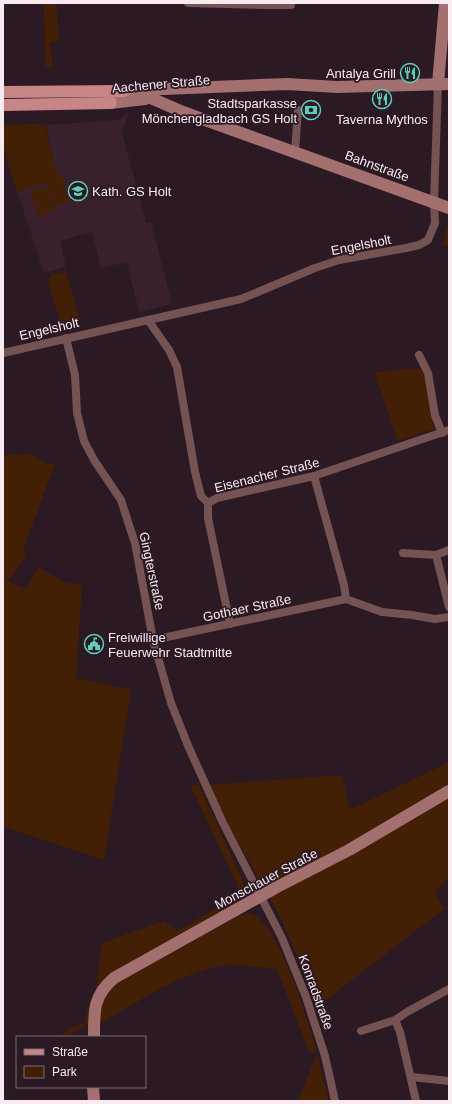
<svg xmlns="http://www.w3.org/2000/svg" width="452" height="1104" viewBox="0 0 452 1104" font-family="Helvetica,sans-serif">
	<rect width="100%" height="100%" fill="#2b1923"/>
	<polygon fill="#39202d" points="129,112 122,132 146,223 151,222 172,304 139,312 127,262 101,268 92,232 60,241 66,267 44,273 6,158 54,161 46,125 118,120"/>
	<g fill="#432005">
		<polygon points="42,3 56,3 59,41 50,42 53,67 45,66 44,7"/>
		<polygon points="45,124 57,173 61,173 69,202 54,207 46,183 17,192 3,144 3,125"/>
		<polygon points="46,187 54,211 38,217 30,192"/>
		<polygon points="449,222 449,247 442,244"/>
		<polygon points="66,271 80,321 61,325 48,282 51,275"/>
		<polygon points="419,368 425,372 434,429 397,441 375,372"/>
		<polygon points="31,454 44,463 55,464 24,547 26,556 8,581 26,589 38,567 66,583 82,585 76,678 131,690 104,860 3,827 3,455"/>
		<path d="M 449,762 L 449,878 L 435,892 L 444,909 L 317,1007 C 305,977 294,946 280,917 C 257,872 229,831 209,785 L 342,775 L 350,810 Z"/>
		<path d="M 190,785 L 199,785 L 243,881 C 246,891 243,896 236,903 L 109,976 L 96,988 L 102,943 L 164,921 L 177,931 L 235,897 L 238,889 L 236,882 Z"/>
		<path d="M 248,913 C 284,917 321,1067 329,1101 L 298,1101 L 317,1053 L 309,1052 L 277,969 C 259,968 238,963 221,966 C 177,974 137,1003 99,1024 L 101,1000 L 112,985 L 239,916 Z"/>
		<polygon points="92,990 88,1024 67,1037 59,1037 74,1026 85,1023"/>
	</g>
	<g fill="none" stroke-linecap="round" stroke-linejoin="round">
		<g stroke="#745352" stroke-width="8">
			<polyline points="188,3 265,5"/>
			<polyline points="266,3 265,5 291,5 290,3"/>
			<polyline points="295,152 298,110"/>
			<polyline points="148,320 169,350 177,367 195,472 201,496 208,503"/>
			<polyline points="66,338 75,375 77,413 84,441 94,460 121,500 129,525 135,543 153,640 171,703 189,748 223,823 282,938 306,997 325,1056 335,1101"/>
			<polyline points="3,353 241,299 315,268 339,260 406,248 419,245 428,240 435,223 434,202 438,84"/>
			<polyline points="419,355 428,373 435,415 442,433"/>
			<polyline points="449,550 436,555 449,607"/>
			<polyline points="403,553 436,555"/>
			<polyline points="346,599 382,612 412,615 435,619 449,617"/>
			<polyline points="230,624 208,518 208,503 217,498 314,476 449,430"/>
			<polyline points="153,640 346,599 344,585 314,476"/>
			<polyline points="361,1031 395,1020"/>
			<polyline points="412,1077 449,1081"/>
			<polyline points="416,1101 400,1032 395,1020 407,1012 449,989"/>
		</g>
		<g stroke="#a36f6f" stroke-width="12">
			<polyline points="438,84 445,3"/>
			<polyline points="139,90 287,84 337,87 449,84"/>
			<polyline points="124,91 153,99 183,112 449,208"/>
			<polyline points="111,103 145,99"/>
			<path d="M 94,1037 C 94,1011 93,996 114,978 L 277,887 L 349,850 L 449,791"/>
			<polyline points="93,1087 94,1101"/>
		</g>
		<g stroke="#c88585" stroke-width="12">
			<polyline points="3,92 124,91"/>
			<polyline points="3,105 111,103"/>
		</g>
	</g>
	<defs>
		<symbol id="restaurant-ring" viewBox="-11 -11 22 22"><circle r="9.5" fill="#2b1923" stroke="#5ccebb" stroke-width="1.5"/><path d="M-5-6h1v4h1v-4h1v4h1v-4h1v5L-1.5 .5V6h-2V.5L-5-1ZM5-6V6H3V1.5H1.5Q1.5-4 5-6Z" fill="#5ccebb"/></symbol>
		<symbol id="bank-ring" viewBox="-11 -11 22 22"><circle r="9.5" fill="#2b1923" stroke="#5ccebb" stroke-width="1.5"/><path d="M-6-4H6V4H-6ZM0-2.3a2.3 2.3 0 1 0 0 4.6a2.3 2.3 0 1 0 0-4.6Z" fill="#5ccebb"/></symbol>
		<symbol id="school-ring" viewBox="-11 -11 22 22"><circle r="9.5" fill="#2b1923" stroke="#5ccebb" stroke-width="1.5"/><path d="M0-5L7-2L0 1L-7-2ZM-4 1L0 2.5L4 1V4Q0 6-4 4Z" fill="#5ccebb"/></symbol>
		<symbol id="civic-ring" viewBox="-11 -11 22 22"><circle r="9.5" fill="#2b1923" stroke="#5ccebb" stroke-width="1.5"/><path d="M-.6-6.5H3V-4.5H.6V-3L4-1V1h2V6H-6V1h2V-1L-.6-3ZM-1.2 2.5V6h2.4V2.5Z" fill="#5ccebb"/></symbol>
	</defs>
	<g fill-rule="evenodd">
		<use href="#restaurant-ring" x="399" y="62" width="22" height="22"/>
		<use href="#restaurant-ring" x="371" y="88" width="22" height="22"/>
		<use href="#bank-ring" x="300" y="99" width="22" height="22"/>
		<use href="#school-ring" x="67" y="180" width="22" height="22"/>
		<use href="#civic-ring" x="83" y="633" width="22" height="22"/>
	</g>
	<g text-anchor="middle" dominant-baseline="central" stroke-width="3.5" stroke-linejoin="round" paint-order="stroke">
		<g font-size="13" fill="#f7eaf0" stroke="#2b1923" text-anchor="end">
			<text x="396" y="73">Antalya Grill</text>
			<text x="297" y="103">Stadtsparkasse<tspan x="297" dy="15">Mönchengladbach GS Holt</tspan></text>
			<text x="382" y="119" text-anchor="middle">Taverna Mythos</text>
			<text x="92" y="191" text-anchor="start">Kath. GS Holt</text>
			<text x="108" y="637" text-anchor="start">Freiwillige<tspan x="108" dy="15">Feuerwehr Stadtmitte</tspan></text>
		</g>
		<g font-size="13" fill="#f7eaf0" stroke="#2b1923">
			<text transform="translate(161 84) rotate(-5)">Aachener Straße</text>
			<text transform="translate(377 166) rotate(20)">Bahnstraße</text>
			<text transform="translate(361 245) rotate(-11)">Engelsholt</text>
			<text transform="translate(49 329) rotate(-13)">Engelsholt</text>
			<text transform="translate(267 475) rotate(-14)">Eisenacher Straße</text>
			<text transform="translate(152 571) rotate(78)">Gingterstraße</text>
			<text transform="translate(247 608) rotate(-12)">Gothaer Straße</text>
			<text transform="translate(266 879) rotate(-28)">Monschauer Straße</text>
			<text transform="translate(316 992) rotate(70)">Konradstraße</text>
		</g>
	</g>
	<rect width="452" height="1104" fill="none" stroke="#f7eaf0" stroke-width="8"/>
	<rect x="16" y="1036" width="130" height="52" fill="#2b1923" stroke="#7d6d75"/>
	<rect x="24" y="1049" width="20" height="6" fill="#c88585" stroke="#7d6d75"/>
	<text x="52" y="1056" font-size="12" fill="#f7eaf0">Straße</text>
	<rect x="24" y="1066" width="20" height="12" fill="#432005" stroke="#7d6d75"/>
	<text x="52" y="1076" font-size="12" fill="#f7eaf0">Park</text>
</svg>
